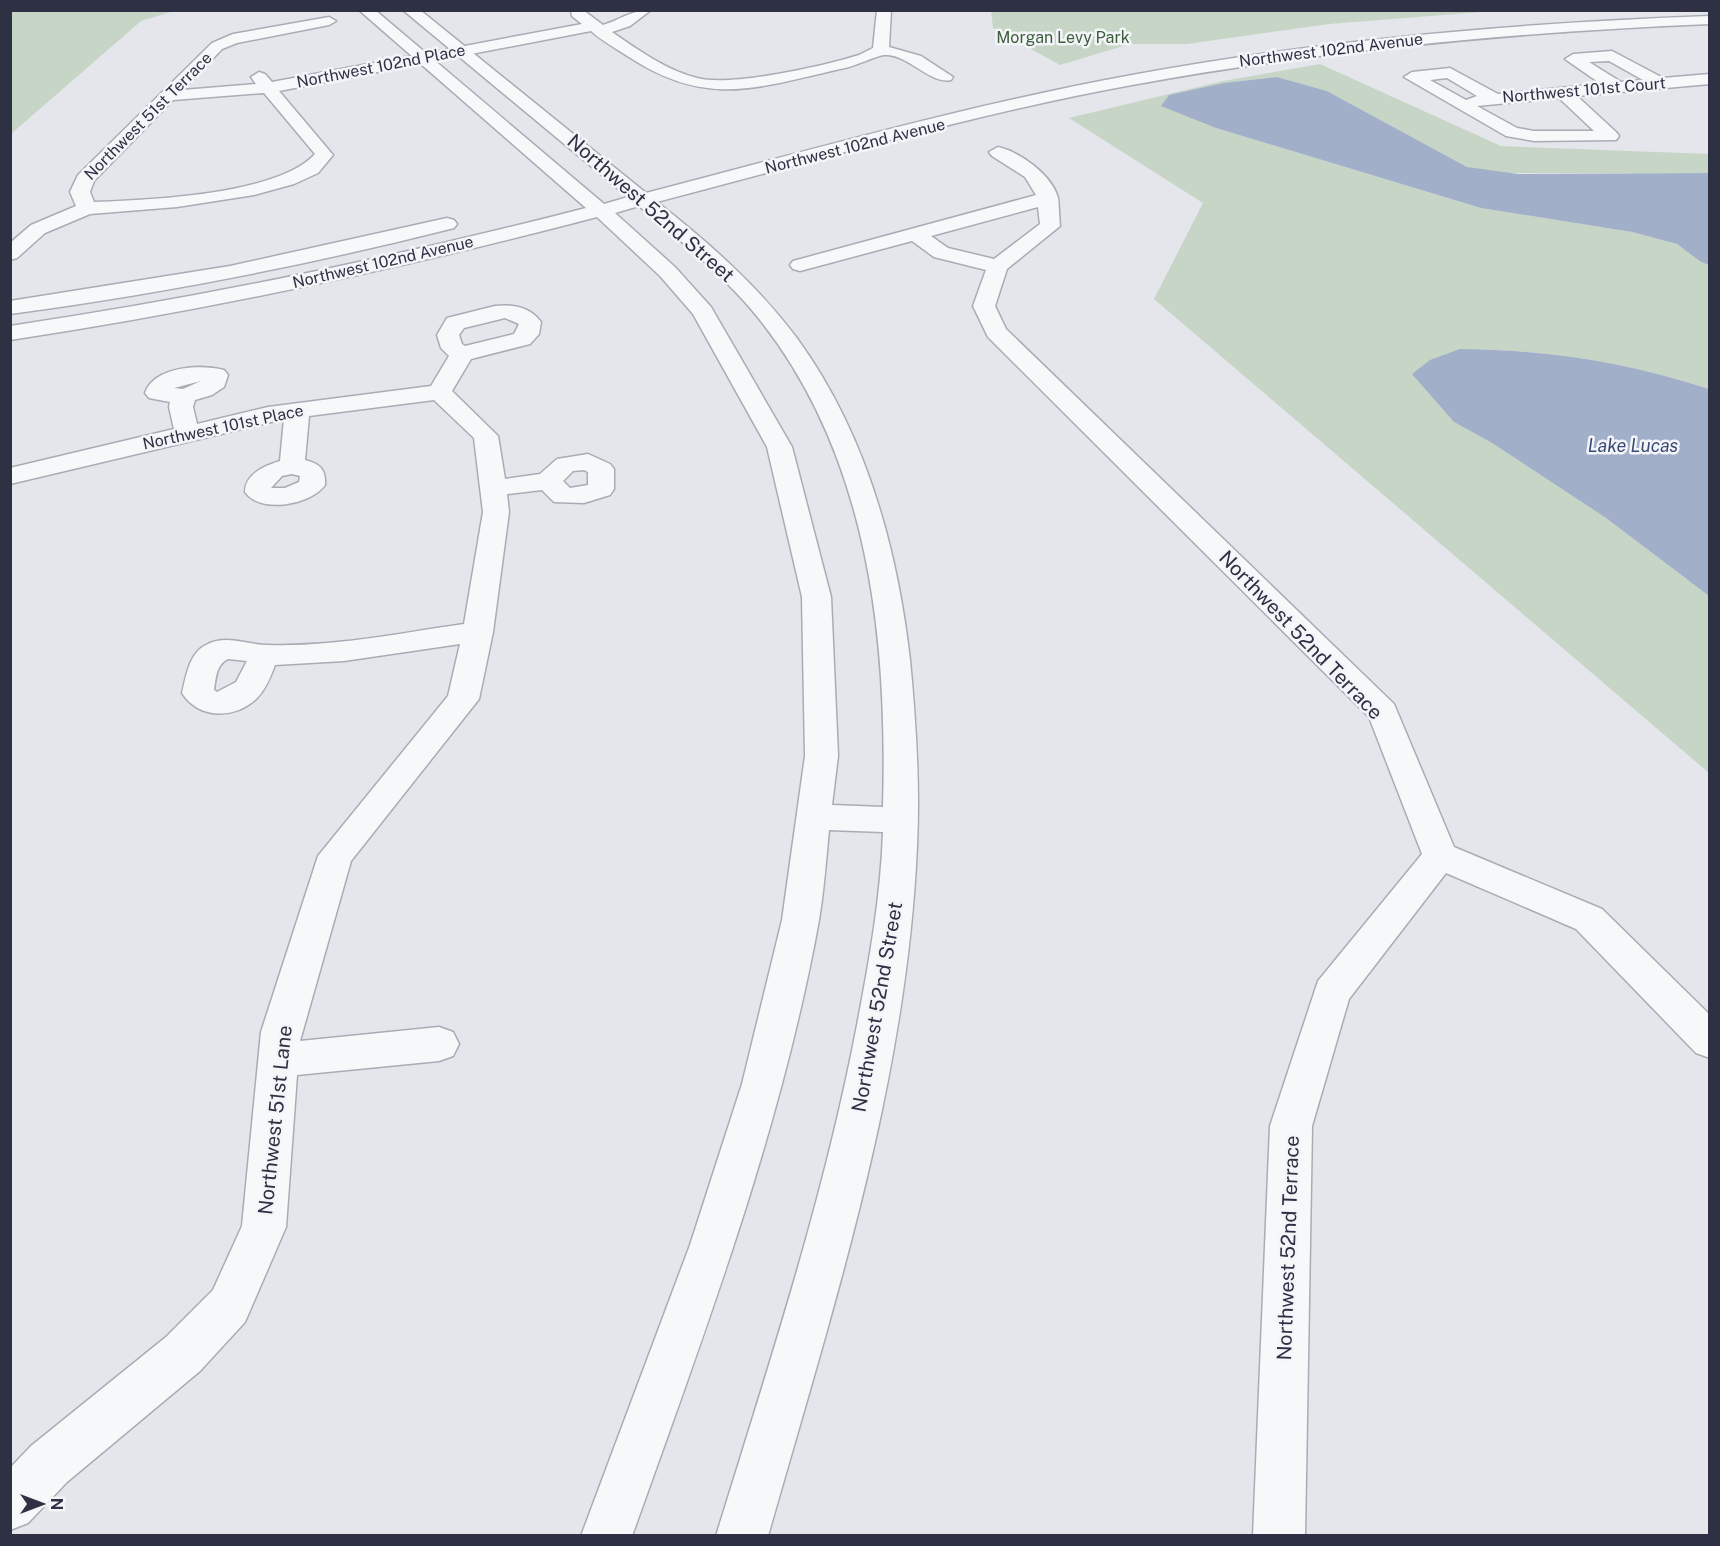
<svg xmlns="http://www.w3.org/2000/svg" width="1720" height="1546" viewBox="0 0 1720 1546" font-family="'Public Sans',sans-serif">
	<rect width="100%" height="100%" fill="#e4e6eb"/>
	<g fill="#c7d5c6">
		<polygon points="11,10 174,10 174,11 141,21 11,134"/>
		<polygon points="991,11 991,10 1494,11 1329,24 1187,44 1130,44 1060,65 993,28"/>
		<path d="M 1320,64 L 1501,146 L 1709,154 L 1709,173 L 1494,173 L 1467,167 L 1327,91 L 1277,77 L 1224,83 L 1162,105 L 1216,128 L 1481,208 L 1632,232 L 1677,244 L 1701,262 L 1709,265 L 1709,389 C 1625,362 1549,350 1460,349 L 1454,422 L 1492,443 L 1606,518 L 1709,596 L 1709,773 L 1154,299 L 1203,203 L 1069,118 L 1223,81 Z"/>
	</g>
	<g fill="#a2afc9">
		<polygon points="1277,77 1327,91 1467,167 1518,174 1709,173 1709,265 1701,262 1677,244 1632,232 1481,208 1216,128 1161,106 1169,95 1224,83"/>
		<path d="M 1460,349 C 1549,350 1625,362 1709,389 L 1709,596 L 1606,518 L 1492,443 L 1454,422 L 1412,374 L 1430,360 Z"/>
	</g>
	<g fill="none" stroke-linecap="round" stroke-linejoin="round">
		<defs>
			<g id="minor">
				<path d="M 571,10 L 583,10 L 603,25 C 622,19 631,10 651,10 L 630,26 L 612,32 C 638,50 666,70 697,78 C 731,87 824,66 859,55 L 873,48 L 877,10 L 891,10 L 889,47 L 921,56 L 953,77 L 951,80 C 931,85 907,53 884,55 C 876,56 855,66 845,68 C 758,87 709,109 629,57 C 617,49 602,41 591,31 L 279,91 L 333,155 L 318,173 L 294,184 L 254,195 L 177,207 L 90,214 L 45,233 L 17,258 L 10,260 L 10,243 L 31,225 L 76,206 L 70,192 L 78,175 L 212,43 L 233,34 L 329,17 L 336,21 L 329,25 L 237,43 L 222,49 L 183,90 L 256,84 L 251,77 L 259,72 L 265,74 L 272,82 L 582,24 L 572,16 ZM 264,93 L 315,154 C 278,195 148,200 94,202 L 90,192 L 94,181 L 173,100 Z"/>
				<path d="M 1612,51 L 1663,78 L 1710,74 L 1710,84 L 1577,96 L 1616,132 L 1619,136 L 1616,140 L 1534,141 L 1506,136 L 1404,77 L 1412,72 L 1450,68 L 1498,94 L 1601,84 L 1565,59 L 1573,54 ZM 1609,61 L 1643,80 L 1621,82 L 1589,62 ZM 1447,78 L 1477,96 L 1466,100 L 1430,80 ZM 1559,98 L 1594,131 L 1534,131 L 1517,128 L 1477,106 Z"/>
				<path d="M 998,147 C 1020,152 1052,175 1058,198 C 1059,205 1059,217 1060,226 L 1007,269 L 995,306 L 1006,329 L 1394,704 L 1454,847 L 1602,909 L 1710,1015 L 1710,1058 L 1696,1053 L 1576,929 L 1446,873 L 1349,999 L 1312,1126 L 1305,1536 L 1253,1536 L 1270,1126 L 1318,981 L 1422,854 L 1369,717 L 988,337 L 973,306 L 986,270 L 934,257 L 912,241 L 800,271 L 793,269 L 790,265 L 793,261 L 1036,195 L 1025,177 L 992,156 L 989,152 ZM 1038,207 L 1040,224 L 994,259 L 948,248 L 931,236 Z"/>
				<path d="M 495,306 C 512,304 530,307 541,322 L 539,334 L 530,344 L 471,359 L 452,391 L 498,436 L 505,479 L 540,474 L 557,459 L 588,454 L 610,464 L 614,469 L 614,489 L 610,495 L 584,503 L 554,502 L 542,490 L 507,494 L 509,512 L 493,632 L 479,699 L 351,861 L 300,1041 L 439,1027 L 453,1032 L 459,1044 L 453,1056 L 439,1061 L 297,1075 L 286,1227 L 245,1322 L 200,1371 L 67,1482 L 28,1523 L 10,1530 L 10,1468 L 31,1446 L 166,1337 L 213,1290 L 242,1226 L 261,1032 L 318,856 L 448,696 L 460,644 L 344,661 L 275,665 C 271,676 266,689 257,698 C 235,720 198,719 182,693 C 186,677 189,653 206,645 C 227,634 246,645 268,645 C 334,647 400,633 464,624 L 483,512 L 474,438 L 434,400 L 309,416 L 305,460 C 320,464 326,469 325,485 C 311,505 260,514 245,492 C 245,474 264,466 280,461 L 284,419 L 10,484 L 10,468 L 174,429 L 169,407 L 170,402 L 149,398 L 145,393 C 154,366 201,364 224,370 L 228,375 L 224,387 L 212,395 L 195,400 L 193,407 L 197,424 L 268,407 L 431,386 L 449,356 L 441,348 L 437,335 L 447,318 ZM 505,318 L 519,324 L 514,334 L 465,346 L 462,344 L 459,335 L 464,328 ZM 201,381 L 183,389 L 174,388 ZM 584,470 L 588,472 L 588,485 L 570,488 L 563,481 L 573,471 ZM 292,474 L 300,476 L 299,482 L 285,488 L 271,488 L 282,476 ZM 228,659 L 247,661 L 236,682 L 217,692 L 214,690 C 216,678 216,665 228,659 Z"/>
			</g>
			<g id="tertiary">
				<path d="M 359,10 L 375,10 L 604,204 L 628,197 L 403,10 L 420,10 L 646,193 C 807,151 968,105 1132,75 C 1322,40 1516,23 1710,16 L 1710,24 C 1516,32 1323,50 1132,85 C 972,114 815,161 657,202 C 708,242 757,285 796,337 C 865,431 897,546 910,660 C 916,722 920,785 917,846 C 907,1081 832,1311 768,1536 L 716,1536 C 768,1367 824,1199 857,1025 C 869,962 881,896 883,832 L 829,830 C 826,860 824,891 819,920 C 781,1131 704,1334 632,1536 L 581,1536 L 690,1245 L 742,1084 L 782,920 L 805,756 L 802,597 L 767,447 L 693,314 L 660,276 L 597,217 C 403,268 209,310 10,340 L 10,326 C 205,297 396,257 586,208 ZM 639,206 C 680,240 722,274 756,315 C 868,453 888,635 883,807 L 832,805 L 838,756 L 831,597 L 792,447 L 711,307 L 675,267 L 615,213 Z"/>
				<path d="M 447,218 L 454,220 L 457,224 L 454,228 C 308,265 160,294 10,314 L 10,301 L 230,266 Z"/>
			</g>
		</defs>
		<use href="#minor" stroke="#a9acb5" stroke-width="3"/>
		<use href="#tertiary" stroke="#a9acb5" stroke-width="3"/>
		<use href="#minor" fill="#f7f8fa" fill-rule="evenodd"/>
		<use href="#tertiary" fill="#f7f8fa" fill-rule="evenodd"/>
	</g>
	<g text-anchor="middle" dominant-baseline="central" stroke-width="5" stroke-linejoin="round" paint-order="stroke">
		<g font-size="16" fill="#3c5e3b" stroke="#f4f5f9">
			<text x="1063" y="37">Morgan Levy Park</text>
		</g>
		<g font-size="16" fill="#2d3143" stroke="#f4f5f9">
			<text transform="translate(1331 50) rotate(-7)">Northwest 102nd Avenue</text>
			<text transform="translate(381 66) rotate(-11)">Northwest 102nd Place</text>
			<text transform="translate(1584 90) rotate(-5)">Northwest 101st Court</text>
			<text transform="translate(148 116) rotate(-45)">Northwest 51st Terrace</text>
			<text transform="translate(855 146) rotate(-14)">Northwest 102nd Avenue</text>
			<text transform="translate(383 262) rotate(-13)">Northwest 102nd Avenue</text>
			<text transform="translate(223 427) rotate(-12)">Northwest 101st Place</text>
		</g>
		<g font-size="18" font-style="italic" fill="#394a75" stroke="#f4f5f9">
			<text x="1633" y="445">Lake Lucas</text>
		</g>
		<g font-size="20" fill="#2d3143" stroke="#f4f5f9">
			<text transform="translate(651 208) rotate(41)">Northwest 52nd Street</text>
			<text transform="translate(1301 635) rotate(46)">Northwest 52nd Terrace</text>
			<text transform="translate(877 1007) rotate(-80)">Northwest 52nd Street</text>
			<text transform="translate(275 1120) rotate(-84)">Northwest 51st Lane</text>
			<text transform="translate(1288 1248) rotate(-88)">Northwest 52nd Terrace</text>
		</g>
	</g>
	<rect width="1720" height="1546" fill="none" stroke="#2d3143" stroke-width="24"/>
	<g transform="translate(42 1504) rotate(90)" stroke="#f4f5f9" stroke-width="4.5" paint-order="stroke">
	<path d="M0-4.5L10 22L0 15L-10 22Z" fill="#2d3143"/>
	<text y="-9" font-size="16" font-weight="bold" text-anchor="middle" fill="#2d3143">N</text>
	</g>
</svg>
